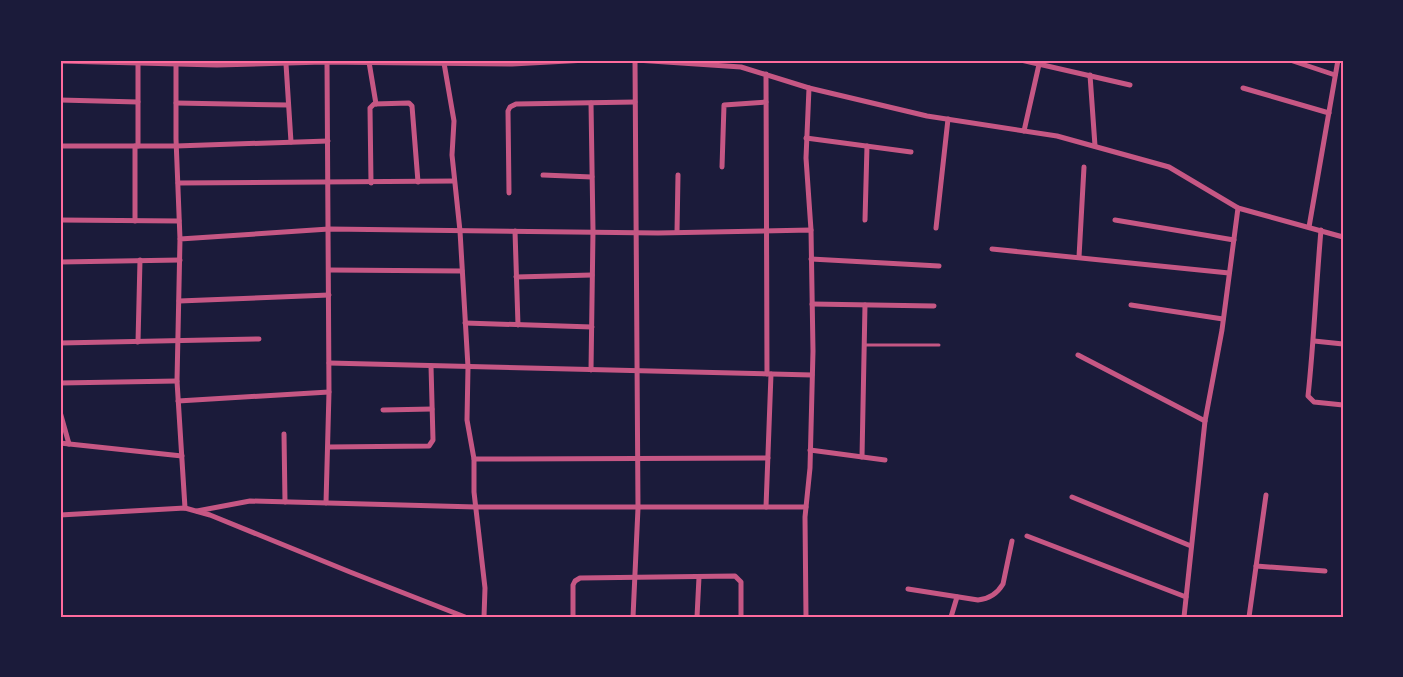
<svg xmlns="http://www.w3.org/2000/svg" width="1403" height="677" viewBox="0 0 1403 677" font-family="'Golos Text',sans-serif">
	<rect width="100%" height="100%" fill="#1b1b3a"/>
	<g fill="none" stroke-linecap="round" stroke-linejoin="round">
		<polyline stroke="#c65784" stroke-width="3" points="864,345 939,345"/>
		<g stroke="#c65784" stroke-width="5">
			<polyline points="176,60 176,139 180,239"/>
			<polyline points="636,60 741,67 809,88"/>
			<polyline points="1021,60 1130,85"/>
			<polyline points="1290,60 1335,75"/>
			<polyline points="60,61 217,65 323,62 512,64 587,60"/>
			<polyline points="369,62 376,104"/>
			<polyline points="444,63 454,121 452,155 460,231 468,367 467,420 474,459 474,492 485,588 484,617"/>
			<polyline points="286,64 291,142"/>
			<polyline points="766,74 767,374"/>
			<polyline points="1090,75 1095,146"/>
			<polyline points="1243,88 1329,113"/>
			<polyline points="60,100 138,102"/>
			<polyline points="176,103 288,105"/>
			<polyline points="591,103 593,231 591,370"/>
			<polyline points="1024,131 1040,60"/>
			<polyline points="806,138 911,152"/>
			<polyline points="60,146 176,146 328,141"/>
			<polyline points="135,146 135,221"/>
			<polyline points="138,146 138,64"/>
			<polyline points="722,167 724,105 766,102"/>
			<polyline points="543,175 592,177"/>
			<polyline points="178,183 454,181"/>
			<polyline points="371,183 370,108 374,104 409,103 412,106 418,182"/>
			<polyline points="509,193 508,111 510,107 516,104 635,102"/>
			<polyline points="60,220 179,221"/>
			<polyline points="865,220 867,146"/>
			<polyline points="1115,220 1234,240"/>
			<polyline points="1309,227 1338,60"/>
			<polyline points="936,228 948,119"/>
			<polyline points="811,230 806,158 809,88 927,116 1057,136 1169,167 1238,208 1343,237"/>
			<path d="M 1321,230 C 1316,286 1314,341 1308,396 L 1314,402 L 1343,405"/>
			<polyline points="515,231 518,325"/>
			<polyline points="677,232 678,175"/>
			<polyline points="992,249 1229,273"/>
			<polyline points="1079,257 1084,167"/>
			<polyline points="811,259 939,266"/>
			<polyline points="60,262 180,260"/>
			<polyline points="329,270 462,271"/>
			<polyline points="516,277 592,275"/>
			<polyline points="179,301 329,295"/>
			<polyline points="812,304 934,306"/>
			<polyline points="1131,305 1223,319"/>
			<polyline points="465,323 592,327"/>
			<polyline points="1314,341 1343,344"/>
			<polyline points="138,342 140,260"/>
			<polyline points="60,343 259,339"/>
			<polyline points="1078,355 1205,421"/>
			<polyline points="329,363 812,375"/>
			<polyline points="60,383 177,381"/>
			<polyline points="178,401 329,392"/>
			<polyline points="383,410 432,409"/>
			<polyline points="60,412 69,444"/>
			<polyline points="284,434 285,502"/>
			<polyline points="60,443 182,456"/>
			<polyline points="328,447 429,446 433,440 431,366"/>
			<polyline points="810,450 885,460"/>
			<polyline points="862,457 865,305"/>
			<polyline points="474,459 768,458"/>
			<polyline points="1072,497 1191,546"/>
			<polyline points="326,503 329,392 327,62"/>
			<polyline points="766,507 771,374"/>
			<polyline points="185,508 177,381 180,239 329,229 658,233 811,230 813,351 810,468 805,517 806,617"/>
			<polyline points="197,511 250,501 476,507 806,507"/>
			<polyline points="60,515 185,508 210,515 350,572 465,617"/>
			<polyline points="1027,536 1186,597"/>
			<polyline points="1256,566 1325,571"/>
			<path d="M 908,589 L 978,600 C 989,599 997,594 1003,584 L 1012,541"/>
			<polyline points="573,617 573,585 575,581 580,578 735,576 741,582 741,617"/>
			<polyline points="633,617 638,508 635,60"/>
			<polyline points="697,617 699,577"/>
			<polyline points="951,617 957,597"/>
			<polyline points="1184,617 1205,421 1222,330 1238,208"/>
			<polyline points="1249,617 1266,495"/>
		</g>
	</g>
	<rect width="1403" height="677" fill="none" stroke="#1b1b3a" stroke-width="123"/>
	<rect x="62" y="62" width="1280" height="554" fill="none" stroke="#ff6b9d" stroke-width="2"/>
</svg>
